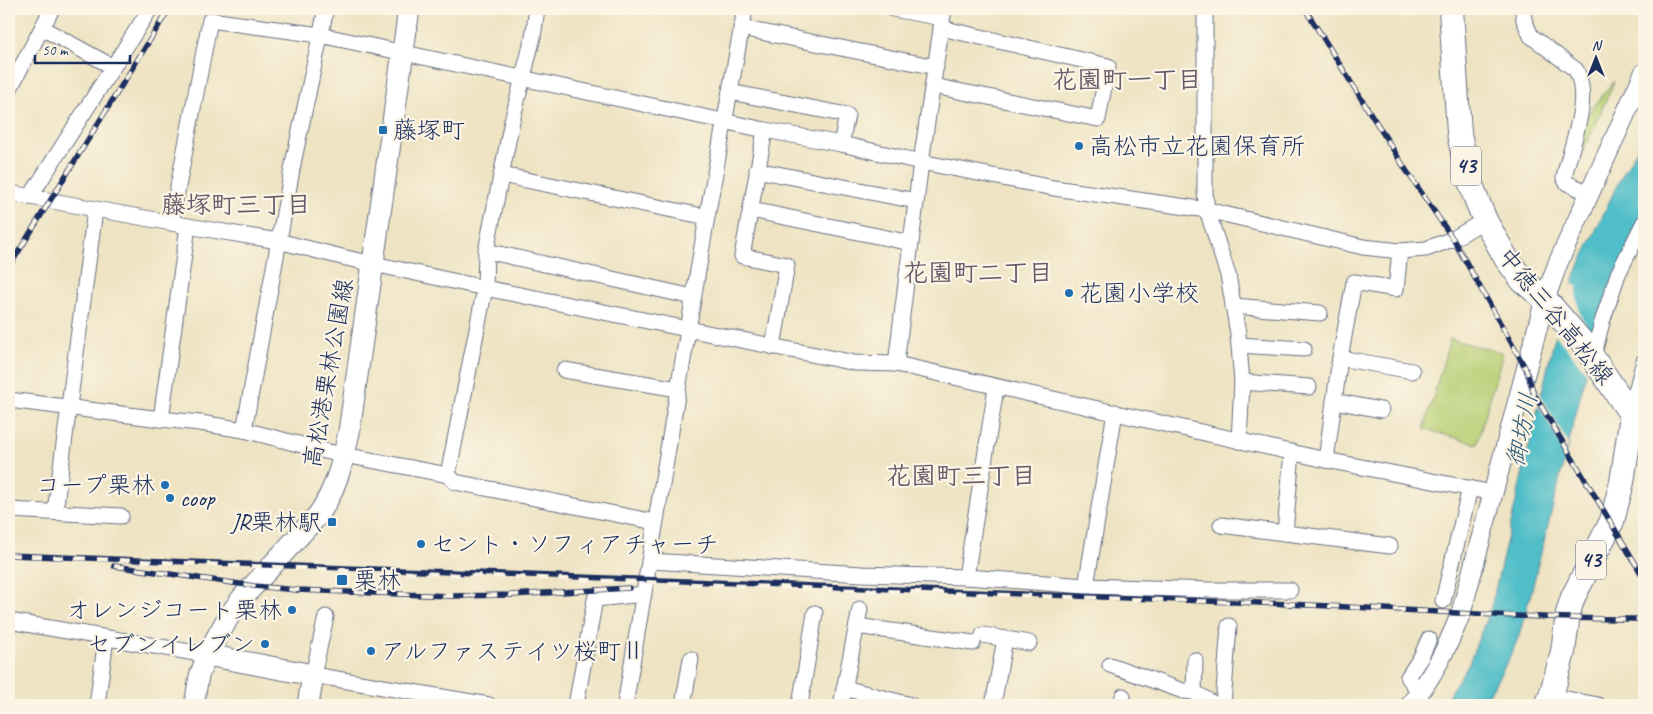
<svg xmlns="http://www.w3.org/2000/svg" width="1653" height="714" viewBox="0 0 1653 714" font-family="Caveat,'Klee One',sans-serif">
	<rect width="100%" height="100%" fill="#fcf5e5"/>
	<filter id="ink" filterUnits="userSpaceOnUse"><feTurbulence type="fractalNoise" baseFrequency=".02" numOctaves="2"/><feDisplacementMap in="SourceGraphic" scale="10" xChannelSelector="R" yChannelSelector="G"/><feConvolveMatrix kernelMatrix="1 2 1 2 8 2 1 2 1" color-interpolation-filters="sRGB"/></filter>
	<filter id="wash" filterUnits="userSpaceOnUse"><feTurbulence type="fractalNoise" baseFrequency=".0096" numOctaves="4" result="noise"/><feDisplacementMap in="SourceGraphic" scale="20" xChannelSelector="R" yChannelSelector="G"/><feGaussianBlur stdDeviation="1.12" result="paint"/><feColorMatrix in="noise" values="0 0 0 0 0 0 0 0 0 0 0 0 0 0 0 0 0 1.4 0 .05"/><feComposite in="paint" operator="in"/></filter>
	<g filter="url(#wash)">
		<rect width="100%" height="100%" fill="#eee3c2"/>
		<g fill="#b5cd71" stroke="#687e68">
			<polygon points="1613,82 1614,82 1573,175 1570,173 1586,116"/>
			<polygon points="1450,339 1503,353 1477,444 1424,429"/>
		</g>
		<polygon fill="#50bec8" stroke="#367693" points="1644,136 1644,214 1630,240 1599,322 1531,593 1519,636 1510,657 1483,705 1442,705 1469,663 1491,607 1555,336 1578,268 1618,183"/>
		<g fill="#eee3c2">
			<polygon points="1571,283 1577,285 1577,299 1580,314 1596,343 1587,373 1554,333"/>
			<polygon points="1539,393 1568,443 1566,454 1537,402"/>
		</g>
	</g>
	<g filter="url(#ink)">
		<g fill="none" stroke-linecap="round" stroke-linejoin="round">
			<defs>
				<g id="minor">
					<polyline points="893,9 942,18"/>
					<polyline points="1205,9 1205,193 1207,210 1228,275 1238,334 1242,382 1239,441"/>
					<path d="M 1523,9 L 1524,20 L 1531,36 L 1576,70 C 1592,101 1570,146 1564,178 L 1567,183 L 1589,193"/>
					<polyline points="42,28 113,67"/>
					<polyline points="741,28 936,67"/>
					<polyline points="933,86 1098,119 1108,66 941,28"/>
					<polyline points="9,90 52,9"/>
					<polyline points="730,92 847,115 841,144"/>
					<polyline points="765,130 742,256 787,265 773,347"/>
					<polyline points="757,170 916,201"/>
					<polyline points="502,175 707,217"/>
					<polyline points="9,193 188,226 278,241 346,258 485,288 855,363 896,364 1326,460 1493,493"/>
					<polyline points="30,197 150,9"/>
					<polyline points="751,210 911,243"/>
					<polyline points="171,223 210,20 320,35 765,130 841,144 921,162 1054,188 1207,210 1363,247 1400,251 1426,249 1453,239 1485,220"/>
					<polyline points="486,251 693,297"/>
					<polyline points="1233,306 1320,313"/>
					<polyline points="1239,345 1304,349"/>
					<polyline points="1340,358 1412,371"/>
					<polyline points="1593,358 1602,322 1618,274 1644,222"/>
					<polyline points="896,364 921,162 944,9"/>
					<polyline points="564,370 678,389"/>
					<polyline points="1242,382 1309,387"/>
					<polyline points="9,400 161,419 200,423 244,430 329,452 448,475 455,482 655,522"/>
					<polyline points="1334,401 1381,410"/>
					<polyline points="1632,415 1633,403 1644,361"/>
					<polyline points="161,419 188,226"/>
					<polyline points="244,430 294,159 326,9"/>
					<polyline points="1326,460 1340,358 1354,282 1396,289 1400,251"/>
					<polyline points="448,475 485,288 486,251 512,121 533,37 537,9"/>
					<polyline points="9,510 121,516"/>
					<polyline points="55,512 95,210"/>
					<polyline points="1221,525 1390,546"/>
					<polyline points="1285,533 1292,452"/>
					<polyline points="650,561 862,574 966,577 1086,586 1209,590 1290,590"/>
					<polyline points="966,577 996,388"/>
					<polyline points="1086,586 1115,412"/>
					<polyline points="1443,601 1470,488"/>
					<polyline points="326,617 313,675 489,705"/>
					<polyline points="9,621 207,655"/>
					<polyline points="857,626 973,643"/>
					<polyline points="983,635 1029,643"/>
					<polyline points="1110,665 1183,691 1194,692 1215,705"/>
					<polyline points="844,688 911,705"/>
					<polyline points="1194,692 1195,660"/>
					<polyline points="1420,693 1408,677 1421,657 1429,639"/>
					<polyline points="1551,696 1598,705"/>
					<polyline points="97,705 106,638"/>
					<polyline points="576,705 595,599 644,594"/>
					<polyline points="625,705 707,217 745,9"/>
					<polyline points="683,705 691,659"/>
					<polyline points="800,705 815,613"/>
					<polyline points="841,705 860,609"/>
					<polyline points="993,705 1005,639"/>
					<polyline points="1121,705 1123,696"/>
					<polyline points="1223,705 1229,626"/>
				</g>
				<g id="tertiary">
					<polyline points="194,705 199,676 207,655"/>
					<path d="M 1410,705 C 1434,675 1447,648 1461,613 L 1545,299 L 1558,263 L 1644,73"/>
				</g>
				<path id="secondary" d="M 308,705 L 313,675 L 207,655 L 229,616 L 243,597 L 319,514 C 336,489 343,461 349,432 L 409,9"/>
				<g id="primary">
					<polyline points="1451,9 1459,133 1466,168 1475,196 1485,220 1506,258 1523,281 1545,299 1582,342 1644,433"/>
					<polyline points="1547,705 1551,696 1563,652 1568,613 1573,597 1612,521 1622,482 1632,415"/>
				</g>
			</defs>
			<use href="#minor" stroke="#656e81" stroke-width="17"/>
			<use href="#tertiary" stroke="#656e81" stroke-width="21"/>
			<use href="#secondary" stroke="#656e81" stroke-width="23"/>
			<use href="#primary" stroke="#656e81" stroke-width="26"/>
			<use href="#minor" stroke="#fff" stroke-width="15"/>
			<use href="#tertiary" stroke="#fff" stroke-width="19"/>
			<use href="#secondary" stroke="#fff" stroke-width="21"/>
			<use href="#primary" stroke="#fff" stroke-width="24"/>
			<defs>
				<g id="rail">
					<polyline points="1305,9 1406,170 1453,239 1526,369 1534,394 1644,578"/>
					<polyline points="9,267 169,9"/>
					<path d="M 9,555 C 417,574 825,590 1233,602 C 1370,606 1507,619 1644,619"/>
					<polyline points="114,566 254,586 297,590 451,596 511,595 629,588"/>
				</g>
			</defs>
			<use href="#rail" stroke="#1b2f5e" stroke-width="5.5"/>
			<use href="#rail" stroke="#fcf5e5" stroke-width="4" stroke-dasharray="11" stroke-linecap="butt"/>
		</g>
	</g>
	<g fill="#1f6fb2" stroke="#fcf5e5" stroke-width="2">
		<rect x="378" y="125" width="10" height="10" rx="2.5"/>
		<circle cx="1079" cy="146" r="5"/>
		<circle cx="1069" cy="293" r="5"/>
		<circle cx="165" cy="485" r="5"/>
		<circle cx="170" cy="498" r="5"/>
		<rect x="327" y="517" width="10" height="10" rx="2.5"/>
		<circle cx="421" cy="544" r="5"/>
		<rect x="336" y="574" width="12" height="12" rx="2.5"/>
		<circle cx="292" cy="610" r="5"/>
		<circle cx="265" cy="644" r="5"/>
		<circle cx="371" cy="651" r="5"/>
	</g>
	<g text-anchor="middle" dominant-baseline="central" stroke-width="4.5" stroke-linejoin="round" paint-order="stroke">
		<g fill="#fcf5e5" stroke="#5e6a86" stroke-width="1">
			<rect x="1451" y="146.5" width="30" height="39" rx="4"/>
			<rect x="1576" y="540.5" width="30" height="39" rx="4"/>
		</g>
		<g font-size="22" font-weight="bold" fill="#1b2f5e">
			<text x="1466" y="166">43</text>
			<text x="1591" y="560">43</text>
		</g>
		<g font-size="24" fill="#1b2f5e" stroke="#fcf5e5" text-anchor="start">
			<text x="393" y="130">藤塚町</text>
			<text x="1089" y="146">高松市立花園保育所</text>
			<text x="1079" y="293">花園小学校</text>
			<text x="155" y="485" text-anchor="end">コープ栗林</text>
			<text x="180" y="498">coop</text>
			<text x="322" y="522" text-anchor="end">JR栗林駅</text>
			<text x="431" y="544">セント・ソフィアチャーチ</text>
			<text x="353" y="580">栗林</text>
			<text x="282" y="610" text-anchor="end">オレンジコート栗林</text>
			<text x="255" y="644" text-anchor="end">セブンイレブン</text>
			<text x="381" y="651">アルファステイツ桜町Ⅱ</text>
		</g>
		<g font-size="24" fill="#1b2f5e" stroke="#fcf5e5">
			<text transform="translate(1556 316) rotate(51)">中徳三谷高松線</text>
			<text transform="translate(328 373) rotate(-80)">高松港栗林公園線</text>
		</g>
		<g font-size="25" font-weight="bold" fill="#665b6b" stroke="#fcf5e5">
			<text x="1127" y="80">花園町一丁目</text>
			<text x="236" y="205">藤塚町三丁目</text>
			<text x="978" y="273">花園町二丁目</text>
			<text x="961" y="476">花園町三丁目</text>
		</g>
		<g font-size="25" font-style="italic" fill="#2b5a7e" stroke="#fcf5e5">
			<text transform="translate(1522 430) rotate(-79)">御坊川</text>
		</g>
	</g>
	<rect width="1653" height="714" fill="none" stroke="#fcf5e5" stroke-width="30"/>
	<g transform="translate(1596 58)" stroke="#fcf5e5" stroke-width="4" paint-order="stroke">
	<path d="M0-4L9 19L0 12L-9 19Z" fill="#1b2f5e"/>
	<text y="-8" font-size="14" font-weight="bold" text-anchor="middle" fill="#1b2f5e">N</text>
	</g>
	<path d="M35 55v8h95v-8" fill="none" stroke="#1b2f5e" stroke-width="2.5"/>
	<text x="42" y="55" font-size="15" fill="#1b2f5e" stroke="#fcf5e5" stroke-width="4" paint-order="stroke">50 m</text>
</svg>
